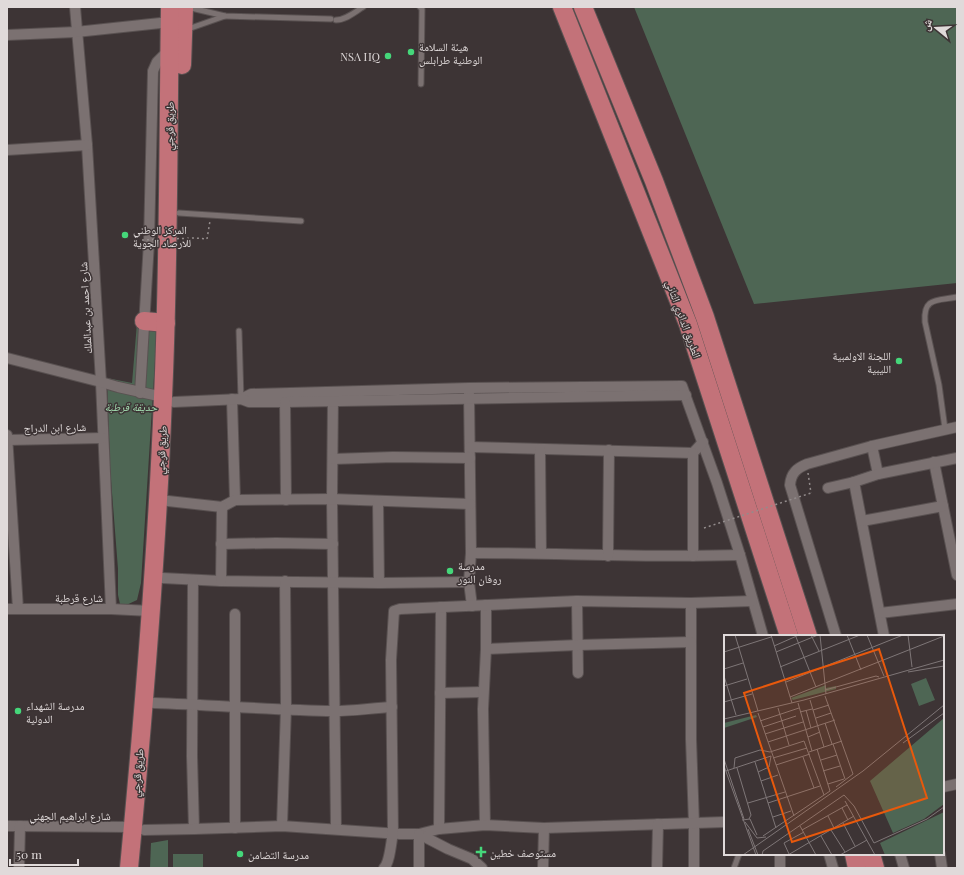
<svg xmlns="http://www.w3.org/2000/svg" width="964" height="875" viewBox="0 0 964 875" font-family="'Playfair Display','Noto Naskh Arabic',serif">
	<rect width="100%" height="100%" fill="#3d3435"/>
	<g fill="#4e6654">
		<polygon points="634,7 957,7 957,283 754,304"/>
		<polygon points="137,323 157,329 141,583 137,600 122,607 120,604 118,595 118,569 110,467 107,378 132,383"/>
		<polygon points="168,840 168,868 150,868 151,843"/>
		<rect x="173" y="854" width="30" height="14"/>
	</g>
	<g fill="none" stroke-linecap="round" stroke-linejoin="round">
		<defs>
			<g id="lane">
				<polyline points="187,7 225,16 331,19"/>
				<polyline points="420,7 422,9 421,84"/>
				<path d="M 336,20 C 346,20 355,12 363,7"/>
				<polyline points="188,29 225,16"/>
				<polyline points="179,213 301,221"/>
				<polyline points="239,331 241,399"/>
				<path d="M 945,429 L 939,385 L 925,322 C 923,297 937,301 957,297"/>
				<polyline points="734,868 739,854"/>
			</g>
			<g id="street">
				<polyline points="75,7 87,145 101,382 111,609"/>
				<polyline points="7,35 76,32 170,22"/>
				<polyline points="7,150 87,145"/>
				<polyline points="7,358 101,382 118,387 163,397"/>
				<polyline points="140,393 149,242 153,71 157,62 170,49"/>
				<polyline points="469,394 471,553 469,582 472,606"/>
				<polyline points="333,396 332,499 336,829"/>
				<polyline points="232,399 235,500"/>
				<polyline points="241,399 251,394 469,388 682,386 717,483 740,555 763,636"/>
				<polyline points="174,402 241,399 249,402 285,402 686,395"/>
				<polyline points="285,402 286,500"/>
				<polyline points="7,435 18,609"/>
				<polyline points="7,440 103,438"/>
				<polyline points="872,446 878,474"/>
				<polyline points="470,447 693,453 703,442"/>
				<polyline points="540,449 541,553"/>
				<polyline points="333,459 393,457 470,458"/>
				<polyline points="934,462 957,575"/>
				<polyline points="854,482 884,636"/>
				<polyline points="828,488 854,482 878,474 957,458"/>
				<polyline points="168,501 222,507 235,500 332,499 470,504"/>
				<polyline points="378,501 379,583"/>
				<polyline points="862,521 943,506"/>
				<polyline points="221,544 276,543 333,544"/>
				<path d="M 471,553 C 561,553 650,558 740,555"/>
				<polyline points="608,556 609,450"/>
				<polyline points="693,556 693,453"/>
				<polyline points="162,578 221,581 379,583 469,582"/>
				<polyline points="193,580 192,756 194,829"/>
				<polyline points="221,581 222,507"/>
				<polyline points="577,601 578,673"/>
				<polyline points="691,603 691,739 694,824 694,868"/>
				<polyline points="7,609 111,609 151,611"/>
				<polyline points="880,613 957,604"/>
				<path d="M 836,636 L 790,485 C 791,473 797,468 807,464 L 872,446 L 957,427"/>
				<polyline points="486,649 578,645 691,642"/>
				<polyline points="440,693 483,692"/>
				<path d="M 154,703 C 214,705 274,710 334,711 C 353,711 372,708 392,707"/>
				<polyline points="943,787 957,784"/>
				<polyline points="485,825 483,709 486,649 486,605"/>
				<polyline points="7,826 133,827"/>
				<polyline points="282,826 286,708 285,581"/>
				<polyline points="235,828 235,614"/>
				<polyline points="439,829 441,607"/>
				<polyline points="144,830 194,829 282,826 400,834 419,834 439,829 485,825 544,828 725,822"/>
				<polyline points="419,834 448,849 472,859 482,868"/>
				<polyline points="780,854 780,868"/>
				<polyline points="829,854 833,868"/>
				<polyline points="900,854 904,868"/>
				<polyline points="940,854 942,868"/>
				<polyline points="19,868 20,826"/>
				<path d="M 384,868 C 390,862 391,842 393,833 L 391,660 L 394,611 L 400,609 L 577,601 L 691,603 L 752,601"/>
				<polyline points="419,868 419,834"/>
				<polyline points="543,868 544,828"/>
				<polyline points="657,868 658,824"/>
			</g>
			<g id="highway">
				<polyline points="562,7 688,324 789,636"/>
				<polyline points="583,7 654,181 705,317 808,636"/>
				<polyline points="182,65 184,7"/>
				<polyline points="144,321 166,323"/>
				<polyline points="854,854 857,868"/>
				<polyline points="871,854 875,868"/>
				<path d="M 129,868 C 144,711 157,554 163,397 C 169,267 168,137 170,7"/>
			</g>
		</defs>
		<use href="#lane" stroke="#595151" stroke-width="7"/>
		<use href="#street" stroke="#595151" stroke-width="12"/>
		<use href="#highway" stroke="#595151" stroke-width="20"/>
		<g stroke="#938c8c" stroke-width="1.5" stroke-dasharray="2 3" stroke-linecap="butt">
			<polyline points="207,239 210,221"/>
			<polyline points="808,473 811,493"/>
		</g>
		<use href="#lane" stroke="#7b7171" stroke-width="5"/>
		<use href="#street" stroke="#7b7171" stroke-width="10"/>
		<use href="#highway" stroke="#c37279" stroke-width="18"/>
		<g stroke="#938c8c" stroke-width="1.5" stroke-dasharray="2 3" stroke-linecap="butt">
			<polyline points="142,240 195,238 207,239"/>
			<polyline points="704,528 811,493"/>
		</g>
	</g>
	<g fill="#45d77a" stroke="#3d3435" stroke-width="1.5">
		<circle cx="411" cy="52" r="4"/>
		<circle cx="388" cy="56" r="4"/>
		<circle cx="125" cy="235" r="4"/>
		<circle cx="899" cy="361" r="4"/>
		<circle cx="450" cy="571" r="4"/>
		<circle cx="18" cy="711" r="4"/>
		<path d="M479 846h4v4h4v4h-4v4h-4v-4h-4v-4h4z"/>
		<circle cx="240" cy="854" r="4"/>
	</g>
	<g text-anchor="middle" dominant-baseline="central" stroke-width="3" stroke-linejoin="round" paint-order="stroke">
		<g font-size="11" fill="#e0dada" stroke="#3d3435" text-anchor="start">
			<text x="419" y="46">هيئة السلامة<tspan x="419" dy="13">الوطنية طرابلس</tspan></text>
			<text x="380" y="56" text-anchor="end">NSA HQ</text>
			<text x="133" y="229">المركز الوطني<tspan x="133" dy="13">للارصاد الجوية</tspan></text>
			<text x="891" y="355" text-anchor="end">اللجنة الاولمبية<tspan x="891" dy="13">الليبية</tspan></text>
			<text x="458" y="565">مدرسة<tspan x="458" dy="13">روفان النور</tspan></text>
			<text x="26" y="705">مدرسة الشهداء<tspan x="26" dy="13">الدولية</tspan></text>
			<text x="490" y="852">مستوصف خطين</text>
			<text x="248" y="854">مدرسة التضامن</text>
		</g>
		<g font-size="11" fill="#e0dada" stroke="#3d3435">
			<text transform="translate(169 126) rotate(-89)">طريق قرجي</text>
			<text transform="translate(85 308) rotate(-93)">شارع احمد بن عبدالملك</text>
			<text transform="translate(684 319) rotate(70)">الطريق الدائري الثاني</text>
			<text transform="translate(55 427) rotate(-1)">شارع ابن الدراج</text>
			<text transform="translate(161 450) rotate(-87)">طريق قرجي</text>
			<text x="79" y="597">شارع قرطبة</text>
			<text transform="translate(137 773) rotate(-85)">طريق قرجي</text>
			<text x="70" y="815">شارع ابراهيم الجهني</text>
		</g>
		<g font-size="11" font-style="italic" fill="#a5e0b3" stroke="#3d3435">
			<text x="131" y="406">حديقة قرطبة</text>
		</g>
	</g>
	<g transform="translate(724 635)">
		<rect width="220" height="220" fill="#3d3435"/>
		<path d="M 202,43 L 211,65 L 195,71 L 187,49 ZM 102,50 L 102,53 L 112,51 L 112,54 L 69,65 L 67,63 ZM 32,80 L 33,82 L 0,93 L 0,88 ZM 220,83 L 220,169 L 200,184 L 169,198 L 146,146 ZM 220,177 L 220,220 L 161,220 L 156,208 Z" fill="#4e6654"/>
		<path fill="none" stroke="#7e7677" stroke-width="1" d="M 11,0 L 34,76M 47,0 L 68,68M 87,0 L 95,16M 96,0 L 102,59M 123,0 L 137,35M 143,0 L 160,41M 184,0 L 188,32M 72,2 L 92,52M 50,11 L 75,0M 0,17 L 47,2M 52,17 L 94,0M 56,32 L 136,0M 0,34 L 19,28M 184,37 L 220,31M 0,41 L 12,80M 62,47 L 179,0M 0,51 L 23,44M 101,55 L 152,41 L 155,42M 101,61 L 129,139 L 112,152M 66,62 L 220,1M 86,65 L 100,112M 0,67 L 28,59M 74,68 L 88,116M 54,73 L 65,110M 82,75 L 87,93M 89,75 L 105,70M 76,77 L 88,74M 34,78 L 70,181M 92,83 L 107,78M 0,84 L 80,65 L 220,25M 36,86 L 75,73M 101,88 L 108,109M 39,92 L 72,81M 41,99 L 79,87M 84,102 L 96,97M 44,107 L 111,85M 179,108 L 220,78M 109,109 L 121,144M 93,114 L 106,156M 85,117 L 118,106M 79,122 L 90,153M 49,123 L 83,113M 0,124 L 20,184M 97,125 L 113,120M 31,127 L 52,193M 52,130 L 86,119M 0,131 L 32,220M 10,133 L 11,123 L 36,115 L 46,117 L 80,106 L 100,160M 13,133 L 27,180 L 25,184M 2,136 L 47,121M 99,136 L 116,131M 34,137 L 45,132 L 47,121M 37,146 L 54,140M 104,149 L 120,144M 121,166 L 151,220M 24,168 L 61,157M 44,168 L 96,151M 118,173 L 124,185M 104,181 L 110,193M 49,182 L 67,176M 18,185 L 26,184 L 33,200M 21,187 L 33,203 L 42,202M 119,188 L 131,211M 76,191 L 92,220M 24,194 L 34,220M 78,195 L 123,170M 107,195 L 121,217M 39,201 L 106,156M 97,201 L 108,220M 65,219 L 60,208 L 80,197M 19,220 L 139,136 L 220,70M 38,220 L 39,216 L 120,160 L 130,171 L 150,208 L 203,184 L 220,172M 64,220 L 130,181M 116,220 L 143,205"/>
		<path fill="#e8590c" fill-opacity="0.15" stroke="#e8590c" stroke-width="2" d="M 155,14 L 203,163 L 68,207 L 20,58 Z"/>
		<rect width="220" height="220" fill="none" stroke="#e0dada" stroke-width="2"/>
	</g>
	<rect width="964" height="875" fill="none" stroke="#e0dada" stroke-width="16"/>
	<g transform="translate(936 28) rotate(288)" stroke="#3d3435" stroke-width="3" paint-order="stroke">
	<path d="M0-3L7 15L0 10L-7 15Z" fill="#e0dada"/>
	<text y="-6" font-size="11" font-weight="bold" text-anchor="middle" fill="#e0dada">ش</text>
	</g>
	<path d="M10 859v6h68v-6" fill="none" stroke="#e0dada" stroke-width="2"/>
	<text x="16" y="859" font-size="12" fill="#e0dada" stroke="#3d3435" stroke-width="3" paint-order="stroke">50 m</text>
</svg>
